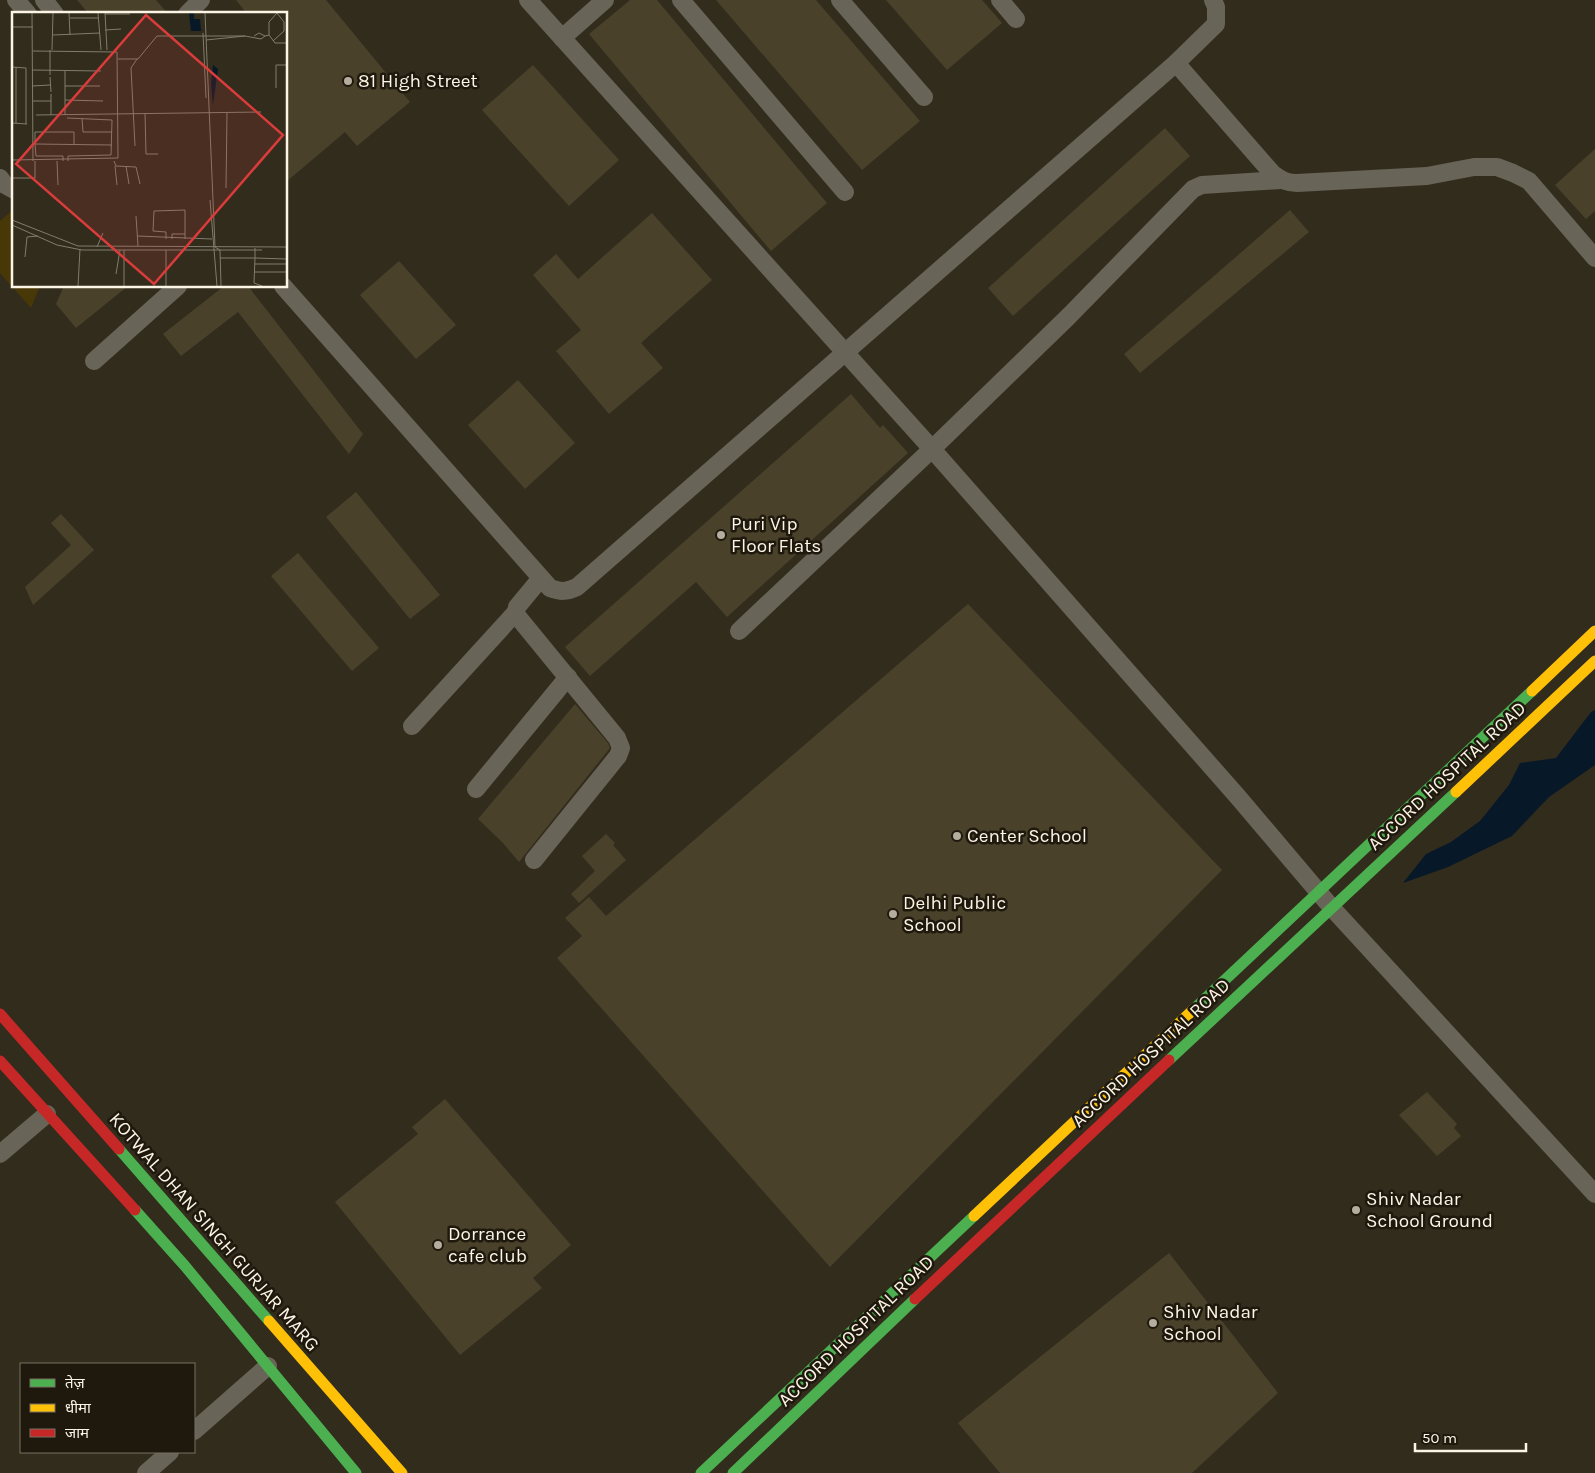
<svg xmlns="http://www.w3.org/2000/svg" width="1595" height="1473" viewBox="0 0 1595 1473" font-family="Karla,'Noto Sans Devanagari',sans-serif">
	<rect width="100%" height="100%" fill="#322c1d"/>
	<polygon fill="#483707" points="14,209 14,286 40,286 31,308 0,273 0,221"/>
	<polygon fill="#071828" points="1595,710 1595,765 1549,797 1512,836 1448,867 1403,883 1426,854 1451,842 1480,821 1509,785 1520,763 1556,758 1591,712"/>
	<g fill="#4a412b">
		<polygon points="77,0 156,0 168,14 89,14"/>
		<polygon points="236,0 326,0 410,102 357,146 345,132 286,182 286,14 247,14"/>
		<polygon points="630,0 657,0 827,203 771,251 589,34"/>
		<polygon points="716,0 816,0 920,121 862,170"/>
		<polygon points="886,0 982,0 1002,23 947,70"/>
		<polygon points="533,65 619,160 569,206 482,110"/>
		<polygon points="1165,128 1190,156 1013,316 988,288"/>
		<polygon points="1595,149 1595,211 1586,219 1555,185"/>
		<polygon points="1290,210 1309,232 1140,373 1124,354"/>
		<polygon points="652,213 712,280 641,343 663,368 609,414 556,351 581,330 533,275 556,254 578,279"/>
		<polygon points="399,261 456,325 416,359 360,295"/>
		<polygon points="64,286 128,286 76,328 56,304"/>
		<polygon points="224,286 248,286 363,434 349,454 238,312 181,356 163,334"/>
		<polygon points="518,380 575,443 525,489 468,425"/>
		<polygon points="851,394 880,428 883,425 908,453 727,617 696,582 590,676 565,647"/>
		<polygon points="356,492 440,595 410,619 326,517"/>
		<polygon points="61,514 94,550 33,605 25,587 71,545 51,523"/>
		<polygon points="298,553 379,648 352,671 271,576"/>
		<polygon points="968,604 1222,870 830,1267 557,958 582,936 565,918 589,897 606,916"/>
		<polygon points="575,704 608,743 610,748 519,862 503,843 478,819"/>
		<polygon points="606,834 615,843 613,845 626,860 579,903 571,894 595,871 582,856"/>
		<polygon points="1427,1092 1457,1124 1454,1128 1461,1136 1437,1156 1399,1115"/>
		<polygon points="445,1099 571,1245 533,1278 542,1288 460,1355 335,1202 418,1134 412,1127"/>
		<polygon points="1169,1253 1278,1393 1192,1473 1000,1473 958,1423"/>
	</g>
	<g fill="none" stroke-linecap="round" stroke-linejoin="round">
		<g stroke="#696458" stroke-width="18">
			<polyline points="16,0 28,14"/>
			<polyline points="44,0 55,14"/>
			<polyline points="528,0 932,449 1238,797 1332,908 1595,1194"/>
			<polyline points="681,0 845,192"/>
			<polyline points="840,0 924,97"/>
			<polyline points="1000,0 1016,19"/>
			<polyline points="187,14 201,0"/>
			<polyline points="562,38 605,0"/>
			<path d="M 1176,63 L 1273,174 C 1281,180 1287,183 1297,183 L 1427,176 L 1474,167 L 1497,167 L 1513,173 L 1529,181 L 1595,258"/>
			<polyline points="0,178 5,185 14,190"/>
			<path d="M 283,286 L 550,588 C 561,592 566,592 577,587 L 1176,63 L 1216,24 L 1216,7 L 1213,0"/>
			<polyline points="94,361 178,286"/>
			<polyline points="739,631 932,449 1069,316 1193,189 1202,185 1280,180"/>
			<polyline points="412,726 516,612"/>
			<polyline points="476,789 568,677"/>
			<polyline points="534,860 618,756 621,748 617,738 518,617 516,612 517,607 541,578"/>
			<polyline points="0,1154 47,1114"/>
			<polyline points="194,1431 268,1366"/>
			<polyline points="146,1473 170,1452"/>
		</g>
		<g stroke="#4caf50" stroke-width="11">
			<polyline points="1194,1009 1532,691"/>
			<polyline points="1169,1060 1456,792"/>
			<polyline points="119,1149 269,1321"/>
			<polyline points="135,1210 185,1266 356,1473"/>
			<polyline points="701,1473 974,1216"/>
			<polyline points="733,1473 915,1299"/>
		</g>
		<g stroke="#ffc107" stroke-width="11">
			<polyline points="1532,691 1595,631"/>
			<polyline points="1456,792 1595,661"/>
			<polyline points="974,1216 1194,1009"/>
			<polyline points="269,1321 402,1473"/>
		</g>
		<g stroke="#c62828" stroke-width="11">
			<polyline points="0,1014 119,1149"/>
			<polyline points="0,1061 135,1210"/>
			<polyline points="915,1299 1169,1060"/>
		</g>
	</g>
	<g fill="#b5ae9e" stroke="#1e180d" stroke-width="2">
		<circle cx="348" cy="81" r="5"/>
		<circle cx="721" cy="535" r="5"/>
		<circle cx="957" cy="836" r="5"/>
		<circle cx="893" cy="914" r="5"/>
		<circle cx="1356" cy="1210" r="5"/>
		<circle cx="438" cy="1245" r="5"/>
		<circle cx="1153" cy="1323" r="5"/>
	</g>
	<g text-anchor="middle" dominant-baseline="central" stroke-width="5" stroke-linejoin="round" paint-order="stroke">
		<g font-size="19" fill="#fcf4e4" stroke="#1e180d" text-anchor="start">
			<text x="358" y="81">81 High Street</text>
			<text x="731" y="524">Puri Vip<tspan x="731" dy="22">Floor Flats</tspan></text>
			<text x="967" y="836">Center School</text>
			<text x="903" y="903">Delhi Public<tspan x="903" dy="22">School</tspan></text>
			<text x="1366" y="1199">Shiv Nadar<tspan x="1366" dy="22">School Ground</tspan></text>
			<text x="448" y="1234">Dorrance<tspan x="448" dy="22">cafe club</tspan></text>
			<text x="1163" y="1312">Shiv Nadar<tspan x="1163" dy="22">School</tspan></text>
		</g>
		<g font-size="19" fill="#fcf4e4" stroke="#1e180d">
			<text transform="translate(1447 776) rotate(-43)">ACCORD HOSPITAL ROAD</text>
			<text transform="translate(1151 1053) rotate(-43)">ACCORD HOSPITAL ROAD</text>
			<text transform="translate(214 1232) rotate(49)">KOTWAL DHAN SINGH GURJAR MARG</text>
			<text transform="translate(856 1331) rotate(-44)">ACCORD HOSPITAL ROAD</text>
		</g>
	</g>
	<g transform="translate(12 12)">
		<rect width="275" height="275" fill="#322c1d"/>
		<path d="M 177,1 L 182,1 L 182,7 L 188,7 L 189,19 L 179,19 ZM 201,53 L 206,57 L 201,93 L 199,72 Z" fill="#071828"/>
		<path fill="none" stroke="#837c6d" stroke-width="1" d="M 20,1 L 21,149M 57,1 L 58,23M 86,1 L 89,38M 93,1 L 95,38M 193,1 L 203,235 L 208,238 L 209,274M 93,2 L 118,2M 58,6 L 87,6M 0,15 L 21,15M 93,18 L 109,17M 191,21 L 194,86M 41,23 L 88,21M 257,23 L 257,10 L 265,1M 233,24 L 249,27 L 253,24 L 247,21 L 242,24M 253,24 L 257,23 L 263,31 L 275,31M 261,29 L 272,19 L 272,10 L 265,1M 38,38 L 38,63M 40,38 L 41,1M 106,47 L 126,47 L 145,24 L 233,24 L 194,28M 0,55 L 14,56 L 14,112M 20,58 L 89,59M 53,59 L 53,103M 38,65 L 39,80M 20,74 L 38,73M 53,74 L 88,74M 264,76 L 264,53 L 275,53M 53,88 L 91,89M 21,89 L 39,89M 133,101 L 134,142 L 146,142M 24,103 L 249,100M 39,103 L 39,82M 55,106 L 100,108 L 99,143 L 56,144 L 56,149M 70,106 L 71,120 L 100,120M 0,111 L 15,112M 4,111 L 4,55M 23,132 L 23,120 L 62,120 L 62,133M 123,134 L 119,56 L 125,47M 0,148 L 106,146 L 105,40 L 21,39M 45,149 L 46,173M 51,149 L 51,144 L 24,144 L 23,132 L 100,133M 102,149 L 104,154 L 124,155 L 128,172M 103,154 L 105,173M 114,154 L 117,172M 0,166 L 23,166 L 23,149M 214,176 L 215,101M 198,188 L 205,274M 124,204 L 126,234M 0,208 L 66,234 L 275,235M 0,213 L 45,233 L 70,238 L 250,238M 125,224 L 200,227M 154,227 L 154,220 L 141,219 L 142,199 L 173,198 L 173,227M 160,227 L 160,222 L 173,222M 85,235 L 91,221M 243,236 L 243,246 L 275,247M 154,238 L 154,274M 13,245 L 15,225 L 26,224M 208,246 L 243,246 L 242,271 L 250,274M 243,252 L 275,252M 242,260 L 275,260M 104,262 L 108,238M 66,274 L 68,237M 112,274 L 112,238"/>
		<path fill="#da3c3b" fill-opacity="0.15" stroke="#da3c3b" stroke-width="2.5" d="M 134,3 L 271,123 L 142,272 L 4,152 Z"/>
		<rect width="275" height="275" fill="none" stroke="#fcf4e4" stroke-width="2.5"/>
	</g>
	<rect x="20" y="1363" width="175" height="90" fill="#1e180d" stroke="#777063"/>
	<rect x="30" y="1379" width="25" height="8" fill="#4caf50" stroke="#777063"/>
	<text x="65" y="1388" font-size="15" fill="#fcf4e4">तेज़</text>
	<rect x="30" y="1404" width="25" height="8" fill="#ffc107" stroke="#777063"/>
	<text x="65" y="1413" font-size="15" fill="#fcf4e4">धीमा</text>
	<rect x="30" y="1429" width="25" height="8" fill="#c62828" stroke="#777063"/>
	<text x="65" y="1438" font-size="15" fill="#fcf4e4">जाम</text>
	<path d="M1415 1443v8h111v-8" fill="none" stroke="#fcf4e4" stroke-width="2.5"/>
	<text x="1422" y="1443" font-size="15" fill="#fcf4e4" stroke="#1e180d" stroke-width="4" paint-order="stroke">50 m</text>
</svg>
